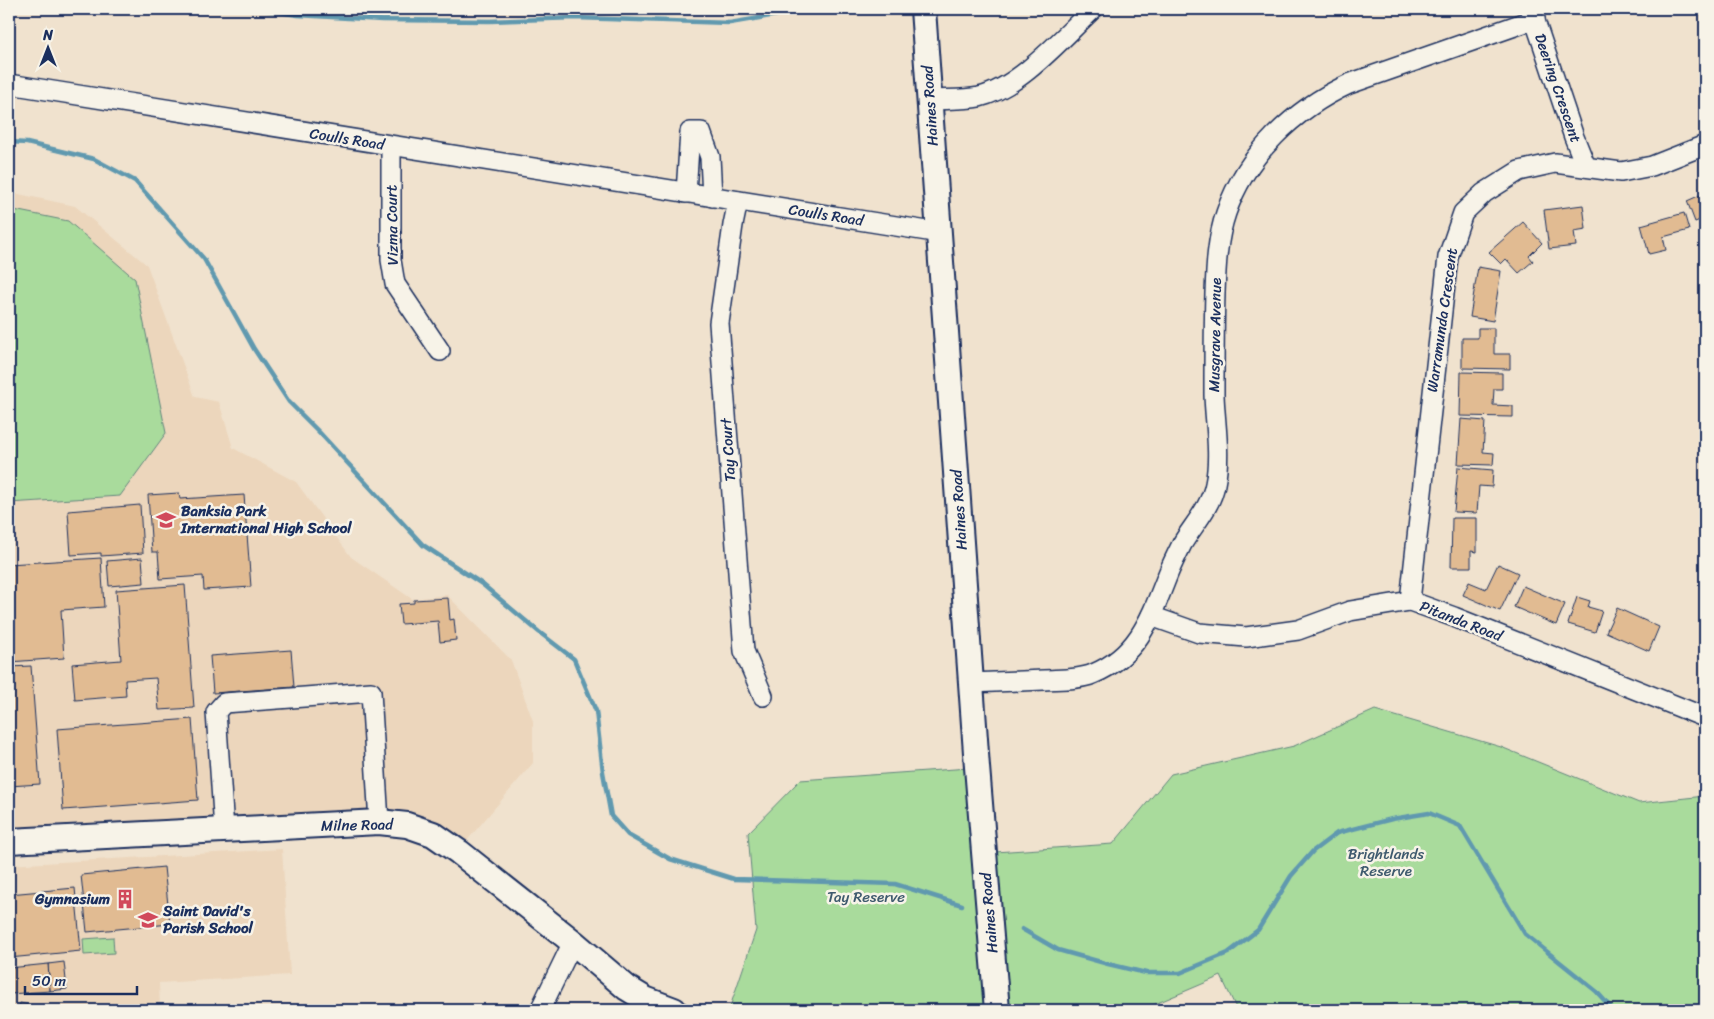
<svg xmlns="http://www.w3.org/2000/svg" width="1714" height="1019" viewBox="0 0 1714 1019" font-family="Sriracha,sans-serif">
	<rect width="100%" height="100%" fill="#f0e2ce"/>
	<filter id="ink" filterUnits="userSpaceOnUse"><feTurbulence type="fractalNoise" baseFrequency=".02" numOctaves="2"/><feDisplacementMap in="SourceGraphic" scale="10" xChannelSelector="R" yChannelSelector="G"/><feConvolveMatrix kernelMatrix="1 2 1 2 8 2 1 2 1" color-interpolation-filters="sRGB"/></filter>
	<g filter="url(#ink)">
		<g fill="#ecd6bc">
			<polygon points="9,192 75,206 147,265 195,397 219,402 233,448 296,482 351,557 412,599 447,595 511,660 533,721 533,763 465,843 438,825 9,832"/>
			<polygon points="282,849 290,975 159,983 160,1010 9,1010 9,865"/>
		</g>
		<g fill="#a9db9c" stroke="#62857d">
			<polygon points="9,209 68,221 135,279 166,433 120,496 9,503"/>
			<path d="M 1375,710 L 1501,747 L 1639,803 L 1705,796 L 1705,1003 L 1691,1010 L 1408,1010 C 1391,1005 1374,1005 1358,1010 L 1237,1010 L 1221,976 L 1141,1010 L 1008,1010 L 995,852 L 1113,844 L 1171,774 L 1294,746 Z"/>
			<polygon points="969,768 986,1010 729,1010 756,930 748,833 800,780"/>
			<polygon points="113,937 114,953 84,955 83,939"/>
		</g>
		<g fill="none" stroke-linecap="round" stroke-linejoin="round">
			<g stroke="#6099af" stroke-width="4.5">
				<polyline points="260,9 298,15 382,20 490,21 576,18 730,23 812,9"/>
				<polyline points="9,142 27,143 94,159 135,181 204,259 254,349 289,402 319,432 423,545 482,584 539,632 574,659 596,711 603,772 611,816 628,835 670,859 734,879 895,884 962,905"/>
				<polyline points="1022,929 1058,950 1108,964 1146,973 1180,973 1228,953 1258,930 1291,876 1313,851 1337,833 1392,819 1429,813 1460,826 1525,934 1596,991 1613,1010"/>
			</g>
		</g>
		<g fill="#e1bb92" stroke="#1b2f5e">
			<polygon points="1705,193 1705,218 1695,222 1687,201"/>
			<polygon points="1583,205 1586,229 1574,231 1576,246 1549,249 1544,210"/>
			<polygon points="1684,213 1689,230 1663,237 1666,250 1649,254 1641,225"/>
			<polygon points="1523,222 1542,243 1529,256 1533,261 1519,273 1506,259 1501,264 1489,252"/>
			<polygon points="1478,267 1501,271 1493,321 1470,317"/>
			<polygon points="1478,328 1494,328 1494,354 1510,354 1510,369 1462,368 1462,338 1478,338"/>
			<polygon points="1461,372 1502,373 1502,389 1494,389 1493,405 1513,406 1513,417 1460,416"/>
			<polygon points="1461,419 1485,421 1483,452 1494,453 1493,465 1458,464"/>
			<polygon points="1458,467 1493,470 1492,487 1479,486 1477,513 1454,512"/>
			<polygon points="179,493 180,499 244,495 251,587 204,590 203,576 160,579 158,552 152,552 148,495"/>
			<polygon points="140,505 143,553 101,556 101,553 71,555 68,511"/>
			<polygon points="1452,518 1477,518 1477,552 1471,551 1471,567 1451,567"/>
			<polygon points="101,558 104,607 61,610 64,658 9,662 9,564"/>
			<polygon points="142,558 144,583 109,586 107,561"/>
			<polygon points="1498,564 1518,573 1500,611 1463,595 1469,582 1486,589"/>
			<polygon points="185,585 194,708 159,710 156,678 125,680 126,696 75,700 72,664 121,660 116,590"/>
			<polygon points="1523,586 1565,604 1556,625 1514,607"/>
			<polygon points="1577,597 1590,601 1588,607 1602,611 1595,632 1568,624"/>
			<polygon points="448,598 450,620 454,619 456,640 440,642 438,621 401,624 399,604 414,603 414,600"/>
			<polygon points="1617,608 1659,627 1649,651 1606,632"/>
			<polygon points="291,650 294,687 213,693 210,656"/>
			<polygon points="31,666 40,784 9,786 9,667"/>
			<polygon points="192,719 198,800 63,810 57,729"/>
			<polygon points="164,867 170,924 87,932 81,875"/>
			<polygon points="75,888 81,951 9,958 9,894"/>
			<polygon points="64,962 67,989 50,991 48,964"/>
			<polygon points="48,964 50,991 10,994 9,968"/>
			<polygon points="20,1003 52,1010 19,1010"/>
		</g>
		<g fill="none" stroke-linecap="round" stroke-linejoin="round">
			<defs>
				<g id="minor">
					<polyline points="1531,9 1574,137 1586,167"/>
					<polyline points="9,84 940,233"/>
					<path d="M 930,100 C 946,99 964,100 979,97 C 1019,88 1063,37 1093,9"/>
					<polyline points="391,146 391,260 395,284 440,351"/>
					<polyline points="686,193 690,132 701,132 710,157 712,197"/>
					<polyline points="738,201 733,225 719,323 744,651 763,696"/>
					<polyline points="1410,601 1448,257 1463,213 1484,193 1519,171 1555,163 1621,172 1652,166 1705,145"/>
					<polyline points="1151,616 1199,633 1246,637 1298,630 1350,611 1410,601 1454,617 1704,717"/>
					<path d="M 971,683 C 996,682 1020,681 1044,680 C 1060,679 1078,680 1093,674 C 1139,655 1151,617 1168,574 C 1172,564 1177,554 1182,544 C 1193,525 1211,507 1215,484 C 1221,455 1215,423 1214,395 C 1214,361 1214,327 1215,293 C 1216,266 1217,239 1226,213 C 1246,154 1295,109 1349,84 L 1535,19"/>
					<polyline points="224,830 216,712 224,703 371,692 379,822"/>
					<polyline points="540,1010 573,942"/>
				</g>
				<g id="major">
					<polyline points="923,9 977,767 997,1010"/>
					<polyline points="9,841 379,822 407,825 433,834 459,852 573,942 627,988 645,999 674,1010"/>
				</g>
			</defs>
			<use href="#minor" stroke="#1b2f5e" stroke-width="22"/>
			<use href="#major" stroke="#1b2f5e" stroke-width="28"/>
			<use href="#minor" stroke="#f7f3e8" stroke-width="19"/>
			<use href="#major" stroke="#f7f3e8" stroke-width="24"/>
		</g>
	</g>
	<defs>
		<symbol id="school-bare" viewBox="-9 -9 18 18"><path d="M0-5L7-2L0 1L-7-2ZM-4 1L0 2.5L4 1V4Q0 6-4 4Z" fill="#d1495b" stroke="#f7f3e8" stroke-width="2.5" paint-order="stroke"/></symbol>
		<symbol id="building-bare" viewBox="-9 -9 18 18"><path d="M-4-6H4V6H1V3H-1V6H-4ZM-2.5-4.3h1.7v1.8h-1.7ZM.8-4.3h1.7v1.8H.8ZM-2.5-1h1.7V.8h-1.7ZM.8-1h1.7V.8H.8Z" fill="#d1495b" stroke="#f7f3e8" stroke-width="2.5" paint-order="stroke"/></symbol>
	</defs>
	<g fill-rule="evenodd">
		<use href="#school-bare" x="152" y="506" width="28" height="28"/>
		<use href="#building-bare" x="111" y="885" width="28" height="28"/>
		<use href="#school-bare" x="134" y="906" width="28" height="28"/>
	</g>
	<g text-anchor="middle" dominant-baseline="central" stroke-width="5" stroke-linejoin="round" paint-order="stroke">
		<g font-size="15" fill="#1b2f5e" stroke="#f7f3e8">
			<text transform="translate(1558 88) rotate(71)">Deering Crescent</text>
			<text transform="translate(930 106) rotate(-94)">Haines Road</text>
			<text transform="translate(347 139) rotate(9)">Coulls Road</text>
			<text transform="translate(826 215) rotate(9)">Coulls Road</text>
			<text transform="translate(392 225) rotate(-91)">Vizma Court</text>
			<text transform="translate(1442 320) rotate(-82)">Warramunda Crescent</text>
			<text transform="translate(1215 335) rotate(-89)">Musgrave Avenue</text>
			<text transform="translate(728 450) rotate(-94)">Tay Court</text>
			<text transform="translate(959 510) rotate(-94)">Haines Road</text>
			<text transform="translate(1461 621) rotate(21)">Pitanda Road</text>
			<text transform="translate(357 825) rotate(-1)">Milne Road</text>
			<text transform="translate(989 913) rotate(-95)">Haines Road</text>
		</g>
		<g font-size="15" font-weight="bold" fill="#1b2f5e" stroke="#f7f3e8" text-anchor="start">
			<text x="181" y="511">Banksia Park<tspan x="181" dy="17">International High School</tspan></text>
			<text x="110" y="899" text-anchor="end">Gymnasium</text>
			<text x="163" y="911">Saint David's<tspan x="163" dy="17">Parish School</tspan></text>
		</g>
		<g font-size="15" fill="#3e5a6e" stroke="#f7f3e8">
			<text x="1386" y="854">Brightlands<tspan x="1386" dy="17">Reserve</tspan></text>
			<text x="866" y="897">Tay Reserve</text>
		</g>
	</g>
	<rect width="1714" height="1019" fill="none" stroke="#f7f3e8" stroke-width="30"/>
	<rect x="15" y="15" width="1684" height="989" fill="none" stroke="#1b2f5e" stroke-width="2" filter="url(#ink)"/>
	<g transform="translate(48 48)" stroke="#f7f3e8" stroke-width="4" paint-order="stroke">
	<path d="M0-4L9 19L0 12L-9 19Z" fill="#1b2f5e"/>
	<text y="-8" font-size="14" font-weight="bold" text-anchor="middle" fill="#1b2f5e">N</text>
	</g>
	<path d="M25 986v8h112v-8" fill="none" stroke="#1b2f5e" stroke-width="2.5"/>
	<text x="32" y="986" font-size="15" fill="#1b2f5e" stroke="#f7f3e8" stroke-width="4" paint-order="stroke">50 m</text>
</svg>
